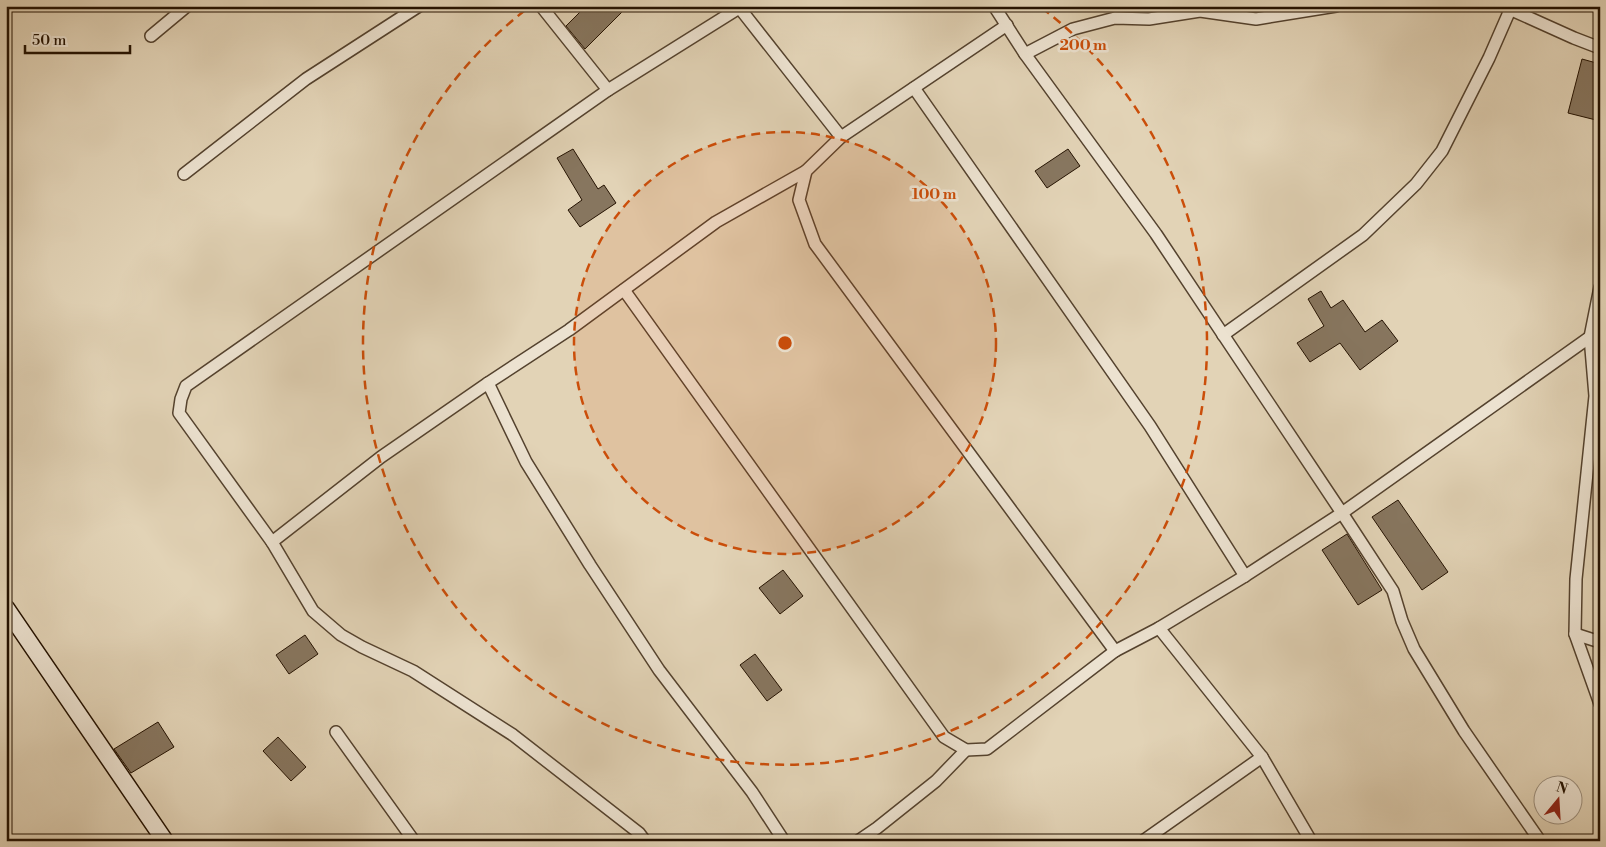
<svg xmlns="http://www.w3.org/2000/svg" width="1606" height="847" viewBox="0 0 1606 847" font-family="'Libre Bodoni',serif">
	<rect width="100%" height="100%" fill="#e2d3b6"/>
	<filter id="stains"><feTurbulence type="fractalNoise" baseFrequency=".004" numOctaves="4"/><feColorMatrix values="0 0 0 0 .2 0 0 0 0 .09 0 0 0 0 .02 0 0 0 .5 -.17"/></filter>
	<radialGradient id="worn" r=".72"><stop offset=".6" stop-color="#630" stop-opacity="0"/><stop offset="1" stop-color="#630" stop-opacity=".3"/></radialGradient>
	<g fill="#87765f" stroke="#241201">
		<polygon points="586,6 628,6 585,49 566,26"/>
		<polygon points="1582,59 1600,64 1600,121 1568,113"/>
		<polygon points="573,149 598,189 604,185 616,203 580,227 568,210 582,200 557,158"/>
		<polygon points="1068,149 1080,166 1047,188 1035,171"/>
		<polygon points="1321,291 1331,308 1343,300 1365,332 1382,320 1398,341 1360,370 1340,343 1310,362 1297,343 1324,326 1308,299"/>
		<polygon points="1398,500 1448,572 1422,590 1372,517"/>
		<polygon points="1347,534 1382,590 1358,605 1322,550"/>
		<polygon points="783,570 803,596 780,614 759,588"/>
		<polygon points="305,635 318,654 289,674 276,655"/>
		<polygon points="755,654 782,690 767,701 740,665"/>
		<polygon points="158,722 174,747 131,773 114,749"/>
		<polygon points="278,737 306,767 291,781 263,751"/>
	</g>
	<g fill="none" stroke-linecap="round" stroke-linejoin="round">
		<defs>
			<g id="minor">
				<polyline points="541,6 608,90"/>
				<polyline points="738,6 841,137 806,171 799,200 815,244 1115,651"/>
				<polyline points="994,6 1025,54 1156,234 1342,513 1393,591 1402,621 1414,649 1464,731 1540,841"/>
				<polyline points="1505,7 1574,38 1600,48"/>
				<polyline points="151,36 187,6"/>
				<polyline points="1025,54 1073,29 1115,18 1149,19 1200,11 1256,19 1336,6"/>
				<polyline points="914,88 1150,426 1245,576"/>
				<polyline points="841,137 1007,25"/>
				<polyline points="184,174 306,79 419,6"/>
				<polyline points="1600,287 1590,337 1595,396 1576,579 1575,634 1600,704"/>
				<polyline points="624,290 944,737 966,750 987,749 1115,651 1159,628 1245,576 1342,513 1590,337"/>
				<polyline points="1223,335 1363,235 1416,184 1442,151 1489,58 1510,10"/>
				<polyline points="488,383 526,462 590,565 659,670 752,792 784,841"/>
				<polyline points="272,542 381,457 488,383 569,330 716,222 806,171"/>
				<polyline points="1159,628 1262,757 1311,841"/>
				<polyline points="1575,634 1600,642"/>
				<polyline points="336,732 414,841"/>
				<polyline points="645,841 639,833 513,735 413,671 362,647 341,635 313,611 272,542 179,413 181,399 186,386 608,90 739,8"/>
				<polyline points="858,841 877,828 936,781 966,750"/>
				<polyline points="1143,841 1262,757"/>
			</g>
			<polyline id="secondary" points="6,608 165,841"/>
		</defs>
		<use href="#minor" stroke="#54422e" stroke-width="14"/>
		<use href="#secondary" stroke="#241201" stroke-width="19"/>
		<use href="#minor" stroke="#ece2d0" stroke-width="11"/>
		<use href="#secondary" stroke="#ece2d0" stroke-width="16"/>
	</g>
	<circle cx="785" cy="343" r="211" fill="#cb4e0a" fill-opacity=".12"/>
	<g fill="none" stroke="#cb4e0a" stroke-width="2.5" stroke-dasharray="9 6">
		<circle cx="785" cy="343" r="211"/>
		<path d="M1042 8A422 422 0 1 1 528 8"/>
	</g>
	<circle cx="785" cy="343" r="8" fill="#cb4e0a" stroke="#ece2d0" stroke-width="2.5"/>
	<g font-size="15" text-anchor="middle" font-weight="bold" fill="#cb4e0a" stroke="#ece2d0" stroke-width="5" stroke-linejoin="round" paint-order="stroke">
		<text x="1083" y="50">200 m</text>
		<text x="934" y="199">100 m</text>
	</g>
	<rect width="1606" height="847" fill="none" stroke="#e2d3b6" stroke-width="25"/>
	<rect x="8" y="8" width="1591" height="832" fill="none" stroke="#241201" stroke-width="2.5"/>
	<rect x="12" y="12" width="1581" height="822" fill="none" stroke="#241201"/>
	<g transform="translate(1558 800) rotate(18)"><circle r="24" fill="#ece2d0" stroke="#9c8f7d"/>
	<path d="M0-4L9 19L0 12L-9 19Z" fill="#8f2418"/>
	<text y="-8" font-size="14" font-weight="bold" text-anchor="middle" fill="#241201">N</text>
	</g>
	<path d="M25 45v8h105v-8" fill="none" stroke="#241201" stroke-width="2.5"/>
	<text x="32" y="45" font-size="15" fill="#241201" stroke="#ece2d0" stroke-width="4" paint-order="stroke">50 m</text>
	<rect width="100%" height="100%" filter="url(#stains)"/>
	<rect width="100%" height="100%" fill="url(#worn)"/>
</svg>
